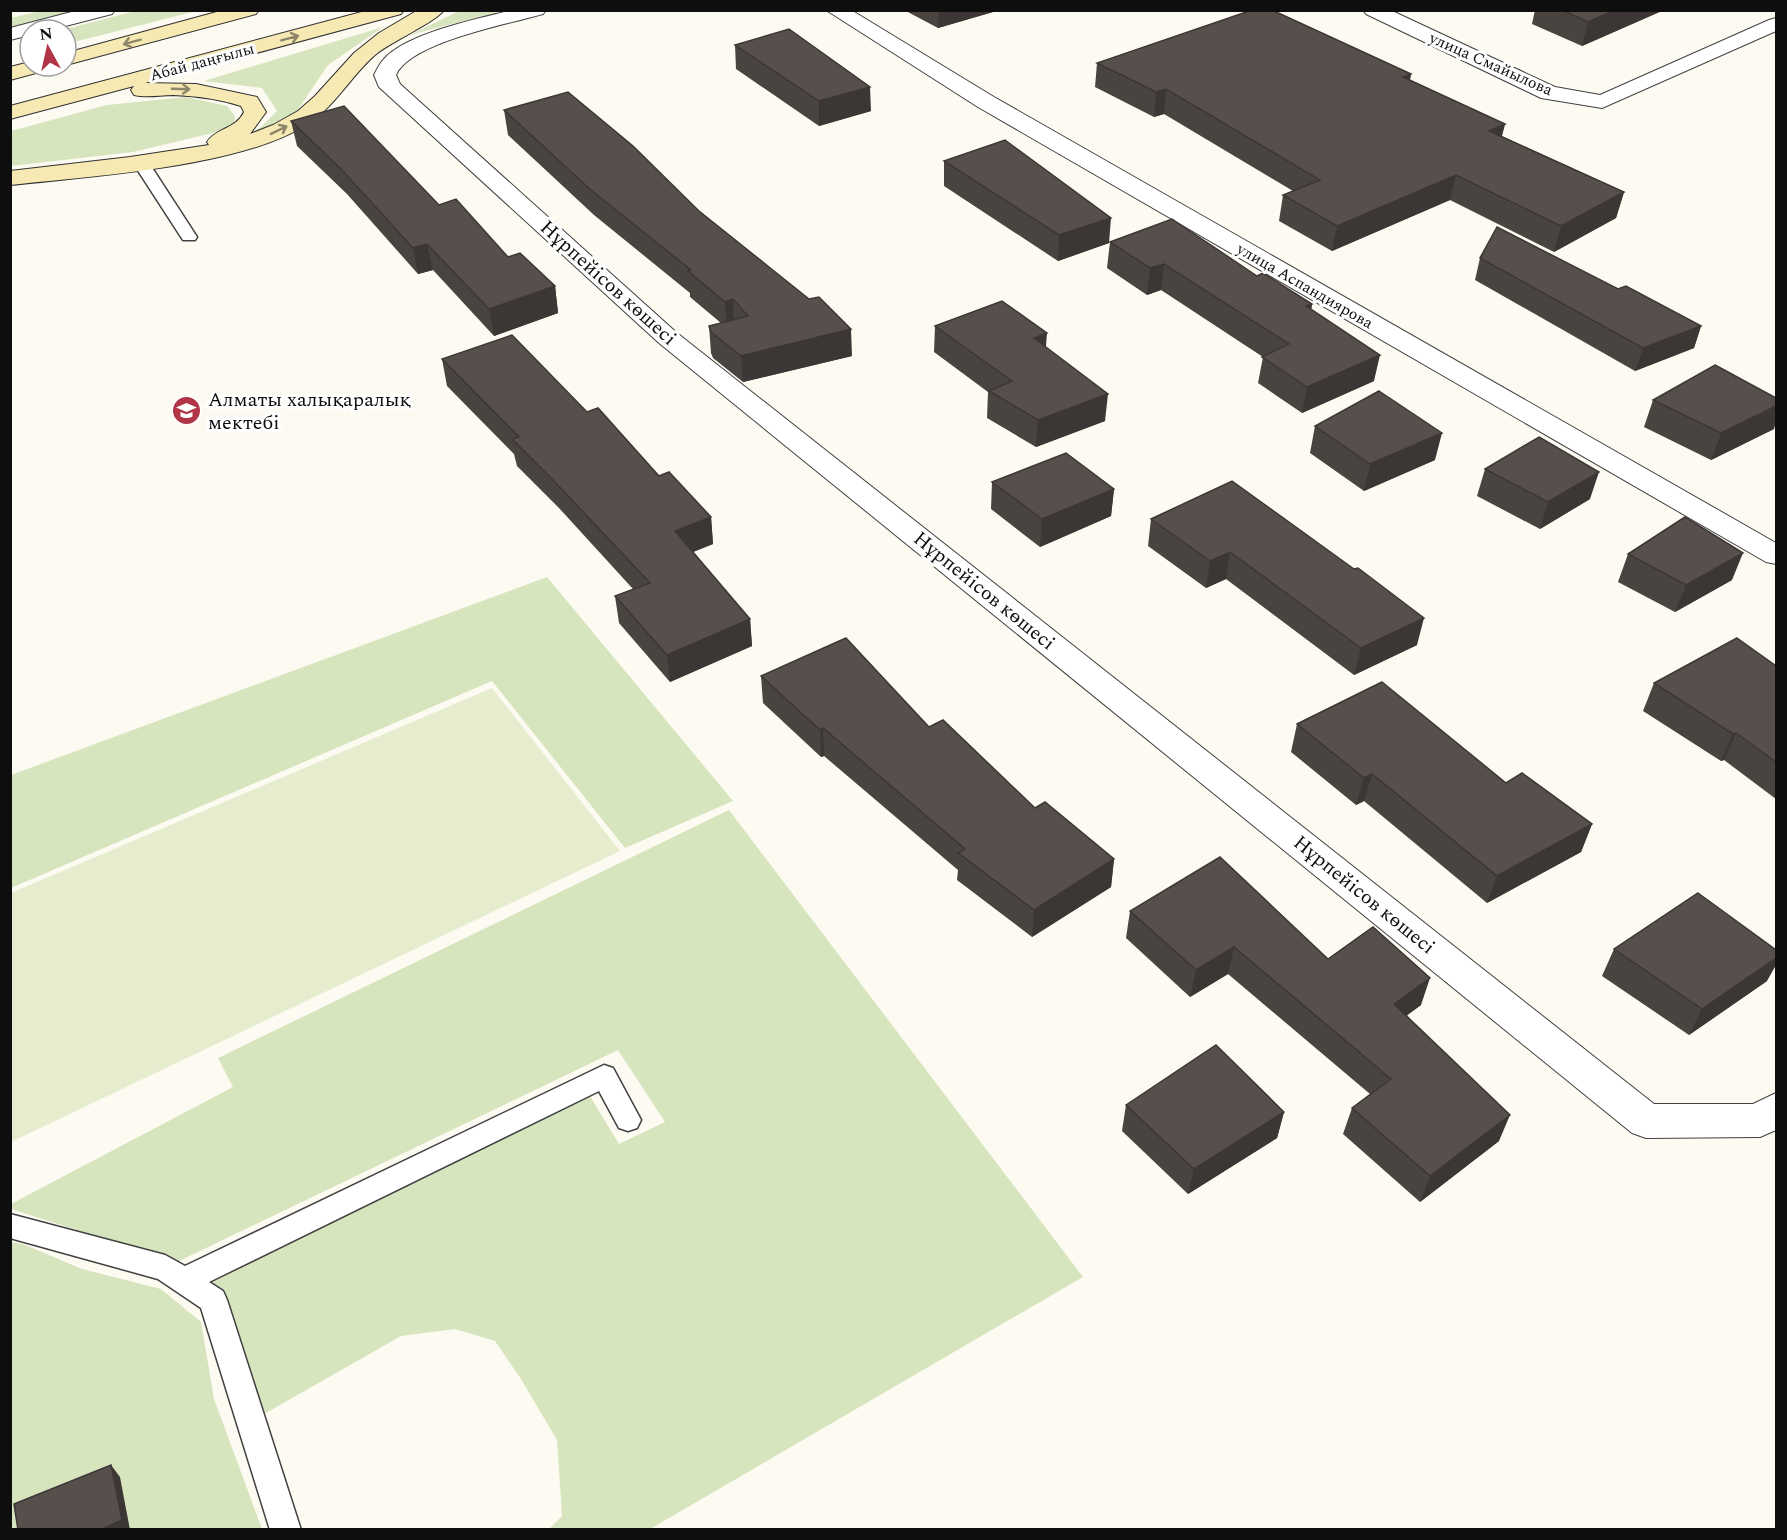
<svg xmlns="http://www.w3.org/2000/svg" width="1787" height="1540" viewBox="0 0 1787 1540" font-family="Spectral,serif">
	<rect width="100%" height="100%" fill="#fdfaf1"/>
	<g fill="#d6e5be">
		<polygon points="139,10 197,11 66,44 66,30 62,30"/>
		<polygon points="41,11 78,11 11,27 10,18"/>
		<polygon points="459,11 501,11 410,35"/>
		<polygon points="383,27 328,65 297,111 242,140 262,126 277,111 262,88 204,81"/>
		<polygon points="186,97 227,106 235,116 234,128 133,152 11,166 11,131 107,105"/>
		<polygon points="547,577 733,801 625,848 492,681 11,888 11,775"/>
		<polygon points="729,810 1083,1277 650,1529 549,1529 562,1516 557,1440 521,1379 495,1341 455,1329 401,1336 264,1414 222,1296 202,1283 588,1093 619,1144 665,1122 618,1050 177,1262 11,1209 11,1204 233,1087 218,1058"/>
		<polygon points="10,1242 23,1244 82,1269 161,1289 201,1322 214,1399 262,1529 11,1529"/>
	</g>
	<polygon fill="#e5edce" points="492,688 620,851 11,1142 11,893"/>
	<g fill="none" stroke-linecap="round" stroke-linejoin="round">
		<defs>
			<g id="service">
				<polygon points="141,158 149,163 197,237 195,240 183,240 181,237 133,163"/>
				<polygon points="604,1065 613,1068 641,1120 637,1128 628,1131 619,1128 599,1091 209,1282 223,1291 227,1300 301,1530 270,1530 201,1308 158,1279 10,1238 10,1214 165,1255 185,1266"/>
			</g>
			<g id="minor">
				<polygon points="79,10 115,10 112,14 50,30 30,30 30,35 10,40 10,28"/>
				<path d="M 512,10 L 546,10 L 543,14 C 509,24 410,42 396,75 L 400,84 L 677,333 L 1654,1104 L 1753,1104 L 1776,1093 L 1776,1130 L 1760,1137 L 1646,1138 L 1632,1133 L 659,343 L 379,87 L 374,75 C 377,69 380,63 384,59 C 407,33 478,19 512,10 Z"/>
				<polygon points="826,10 851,10 994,97 1776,543 1776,564 1766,562 978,107"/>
				<polygon points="1363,10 1390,10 1555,87 1600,95 1769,20 1776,18 1776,31 1602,108 1541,98 1366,14"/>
			</g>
			<g id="secondary">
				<polygon points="224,10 259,10 256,14 66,65 66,53"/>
				<path d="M 369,10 L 404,10 L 401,14 L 145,83 L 196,84 L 257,97 L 266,112 L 250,134 L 273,125 L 298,111 L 315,96 L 354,53 L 379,33 L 418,10 L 444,10 C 436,22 390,42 375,55 C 352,75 337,103 312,121 C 248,167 91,176 10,185 L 10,171 L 130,157 L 209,145 L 207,142 C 216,128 236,129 244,112 L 241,106 C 219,99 197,96 173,95 C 160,95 147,98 134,95 L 131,90 L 134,86 L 10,119 L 10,106 Z"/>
				<polygon points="30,62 30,66 51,66 47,70 10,80 10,67"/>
			</g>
		</defs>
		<use href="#service" stroke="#414141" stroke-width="3"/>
		<use href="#minor" stroke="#414141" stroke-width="2"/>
		<use href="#secondary" stroke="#303030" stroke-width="2"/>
		<use href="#service" fill="#fff" fill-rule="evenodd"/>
		<use href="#minor" fill="#fff" fill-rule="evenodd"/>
		<use href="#secondary" fill="#f6e9b3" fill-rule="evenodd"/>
	</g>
	<g fill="#4a4441">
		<polygon points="904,10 993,10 993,12 938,28"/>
		<polygon points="1535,10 1664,10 1582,46 1532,24"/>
		<polygon points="735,45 871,111 819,126 736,69"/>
		<polygon points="1097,63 1411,74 1410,80 1505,124 1502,136 1624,192 1616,218 1554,252 1450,200 1332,251 1279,221 1283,195 1293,191 1164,114 1154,117 1095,87"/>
		<polygon points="504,110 699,211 852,356 743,382 713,358 711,353 709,326 721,323 690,297 690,293 594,215 508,135"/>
		<polygon points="291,121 439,205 508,257 555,286 558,313 494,336 433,270 418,274 347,194 297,146"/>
		<polygon points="944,161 1109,243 1058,261 944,186"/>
		<polygon points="1110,242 1257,276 1312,304 1311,310 1374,381 1302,413 1258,383 1263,357 1161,290 1147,295 1107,268"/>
		<polygon points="1480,258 1701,326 1694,348 1635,371 1475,280"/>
		<polygon points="935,326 1046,347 1105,421 1036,447 987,418 988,392 934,352"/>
		<polygon points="442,359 587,412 659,476 711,517 713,544 693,552 750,619 752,646 670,682 619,623 615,596 633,589 559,508 517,466 514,454 447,386"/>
		<polygon points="1653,400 1774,429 1711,460 1644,427"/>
		<polygon points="1315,426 1435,460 1364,491 1310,453"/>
		<polygon points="1485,469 1590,499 1540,529 1477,496"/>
		<polygon points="992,482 1114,489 1111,516 1040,547 991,509"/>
		<polygon points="1151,519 1354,569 1417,645 1354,675 1226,579 1206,588 1148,546"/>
		<polygon points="1628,554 1732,580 1675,612 1618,582"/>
		<polygon points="1776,666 1776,799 1724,760 1721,761 1643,711 1654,683"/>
		<polygon points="761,676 929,727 1035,808 1114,859 1111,887 1032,937 957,880 958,870 824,756 821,757 763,703"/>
		<polygon points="1297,724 1506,783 1592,824 1581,852 1487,903 1364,801 1356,805 1291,752"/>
		<polygon points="1130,911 1328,959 1421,1005 1407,1015 1499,1141 1420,1202 1343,1134 1352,1108 1370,1094 1228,974 1190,997 1126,938"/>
		<polygon points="1614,949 1767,981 1689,1035 1602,976"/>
		<polygon points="1126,1105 1284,1112 1277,1138 1188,1194 1122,1131"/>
	</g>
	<g fill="#3c3735">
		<polygon points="939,10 993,10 993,12 938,28"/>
		<polygon points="1615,10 1664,10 1582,46 1588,22"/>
		<polygon points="1411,74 1406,98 1403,77"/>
		<polygon points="870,87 871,111 819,126 819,101"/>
		<polygon points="1166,89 1164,114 1154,117 1156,92"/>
		<polygon points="1505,124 1498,149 1489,131"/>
		<polygon points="1456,175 1450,200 1332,251 1337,226"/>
		<polygon points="1624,192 1616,218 1554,252 1561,226"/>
		<polygon points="1111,218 1109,243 1058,261 1059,235"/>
		<polygon points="427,244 433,270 418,274 413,248"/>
		<polygon points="1164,264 1161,290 1147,295 1150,268"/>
		<polygon points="555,286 558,313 494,336 489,309"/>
		<polygon points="733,299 734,325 727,328 725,302"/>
		<polygon points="1312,304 1308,330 1306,306"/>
		<polygon points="1701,326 1694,348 1635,371 1643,348"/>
		<polygon points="851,329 852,356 743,382 741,356"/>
		<polygon points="1047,333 1045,359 1034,338"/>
		<polygon points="1380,355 1374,381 1302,413 1307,387"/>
		<polygon points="1108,394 1105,421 1036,447 1038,420"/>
		<polygon points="1776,406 1776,422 1774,429 1711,460 1721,433"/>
		<polygon points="1442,433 1435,460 1364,491 1370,464"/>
		<polygon points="1599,472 1590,499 1540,529 1548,502"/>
		<polygon points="1114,489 1111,516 1040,547 1042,519"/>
		<polygon points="711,517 713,544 678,558 675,531"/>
		<polygon points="1230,552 1226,579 1206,588 1210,561"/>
		<polygon points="1743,553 1732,580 1675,612 1686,585"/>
		<polygon points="1424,618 1417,645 1354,675 1361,648"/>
		<polygon points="750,619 752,646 670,682 667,655"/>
		<polygon points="823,728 824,756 821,757 820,730"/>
		<polygon points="1736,733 1724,760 1721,761 1733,734"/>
		<polygon points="1372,774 1364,801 1356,805 1364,778"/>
		<polygon points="1592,824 1581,852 1487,903 1497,876"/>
		<polygon points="1114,859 1111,887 1032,937 1034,910"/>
		<polygon points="1234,947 1228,974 1190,997 1196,970"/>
		<polygon points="1776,958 1776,965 1767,981 1689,1035 1702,1009"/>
		<polygon points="1430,978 1421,1005 1386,1031 1394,1004"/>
		<polygon points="1284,1112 1277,1138 1188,1194 1194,1169"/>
		<polygon points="1510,1115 1499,1141 1420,1202 1430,1176"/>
		<polygon points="111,1465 120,1477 130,1530 100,1530"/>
	</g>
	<g fill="#564f4c" stroke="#3c3735" stroke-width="1.5">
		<polygon points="1252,10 1272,10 1411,74 1403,77 1505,124 1489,131 1624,192 1561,226 1456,175 1337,226 1283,195 1320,180 1166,89 1156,92 1097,63"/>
		<polygon points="1562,10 1615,10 1588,22"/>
		<polygon points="789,29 870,87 819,101 735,45"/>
		<polygon points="568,92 633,146 699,211 809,299 819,297 851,329 741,356 711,332 709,326 748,316 733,299 725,302 688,271 691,270 591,190 504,110"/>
		<polygon points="344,106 439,205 456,199 508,257 520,253 555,286 489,309 427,244 413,248 341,169 291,121"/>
		<polygon points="1005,140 1111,218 1059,235 944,161"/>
		<polygon points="1172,219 1257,276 1263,273 1312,304 1306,306 1380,355 1307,387 1262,357 1289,344 1164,264 1150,268 1110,242"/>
		<polygon points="1497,227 1618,289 1626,286 1701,326 1643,348 1480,258"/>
		<polygon points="1002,301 1047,333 1034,338 1108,394 1038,420 989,391 1012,381 935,326"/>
		<polygon points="512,335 587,412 598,408 659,476 669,472 711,517 675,531 750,619 667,655 615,596 650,583 554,481 512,439 519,437 442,359"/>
		<polygon points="1715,365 1776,398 1776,406 1721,433 1653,400"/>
		<polygon points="1379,391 1442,433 1370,464 1315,426"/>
		<polygon points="1539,437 1599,472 1548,502 1485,469"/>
		<polygon points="1066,453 1114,489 1042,519 992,482"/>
		<polygon points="1232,481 1354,569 1358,568 1424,618 1361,648 1230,552 1210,561 1151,519"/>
		<polygon points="1685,517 1743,553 1686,585 1628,554"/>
		<polygon points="846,638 929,727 943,720 1035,808 1045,802 1114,859 1034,910 958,853 965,849 823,728 820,730 761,676"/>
		<polygon points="1737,638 1776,666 1776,762 1736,733 1733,734 1654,683"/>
		<polygon points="1382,682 1506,783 1522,773 1592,824 1497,876 1372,774 1364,778 1297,724"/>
		<polygon points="1220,857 1328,959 1373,927 1430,978 1394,1004 1510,1115 1430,1176 1352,1108 1391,1079 1234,947 1196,970 1130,911"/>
		<polygon points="1698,893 1776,950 1776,958 1702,1009 1614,949"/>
		<polygon points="1216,1045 1284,1112 1194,1169 1126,1105"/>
		<polygon points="111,1465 122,1520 100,1530 18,1530 14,1504"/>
	</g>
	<defs><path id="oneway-shaft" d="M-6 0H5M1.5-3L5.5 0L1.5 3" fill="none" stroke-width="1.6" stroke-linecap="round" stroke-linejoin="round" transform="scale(1.5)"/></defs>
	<g stroke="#8e8669">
		<use href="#oneway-shaft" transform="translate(290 38) rotate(-15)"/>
		<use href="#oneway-shaft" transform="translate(132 42) rotate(165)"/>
		<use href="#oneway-shaft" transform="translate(181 89) rotate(2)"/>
		<use href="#oneway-shaft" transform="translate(279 130) rotate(-26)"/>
	</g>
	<defs>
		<symbol id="school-disc" viewBox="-11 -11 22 22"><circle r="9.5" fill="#b03546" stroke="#fff"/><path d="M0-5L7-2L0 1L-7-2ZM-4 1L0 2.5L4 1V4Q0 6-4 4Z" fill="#fff"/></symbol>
	</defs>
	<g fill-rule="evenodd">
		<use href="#school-disc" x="170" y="394" width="33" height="33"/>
	</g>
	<g text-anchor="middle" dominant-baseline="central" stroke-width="6" stroke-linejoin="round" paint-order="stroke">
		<g font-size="16" fill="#0e0e0e" stroke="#fff">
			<text transform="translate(202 62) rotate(-15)">Абай даңғылы</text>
			<text transform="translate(1491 64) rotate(24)">улица Смайылова</text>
			<text transform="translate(1305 286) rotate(30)">улица Аспандиярова</text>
		</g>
		<g font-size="20" fill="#0e0e0e" stroke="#fff">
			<text transform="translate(608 283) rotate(42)">Нұрпейісов көшесі</text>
			<text transform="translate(984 591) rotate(39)">Нұрпейісов көшесі</text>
			<text transform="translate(1364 895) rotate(39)">Нұрпейісов көшесі</text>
		</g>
		<g font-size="20" fill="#0e0e0e" stroke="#fff" text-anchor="start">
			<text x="208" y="400">Алматы халықаралық<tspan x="208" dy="23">мектебі</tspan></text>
		</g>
	</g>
	<rect width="1787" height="1540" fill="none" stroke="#0e0e0e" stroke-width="24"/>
	<g transform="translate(48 48) rotate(352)"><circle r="28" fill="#ffffff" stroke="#9f9f9f" stroke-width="1.5"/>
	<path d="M0-4.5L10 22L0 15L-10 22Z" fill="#b03546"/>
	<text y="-9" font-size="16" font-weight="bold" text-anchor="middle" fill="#0e0e0e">N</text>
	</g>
</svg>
